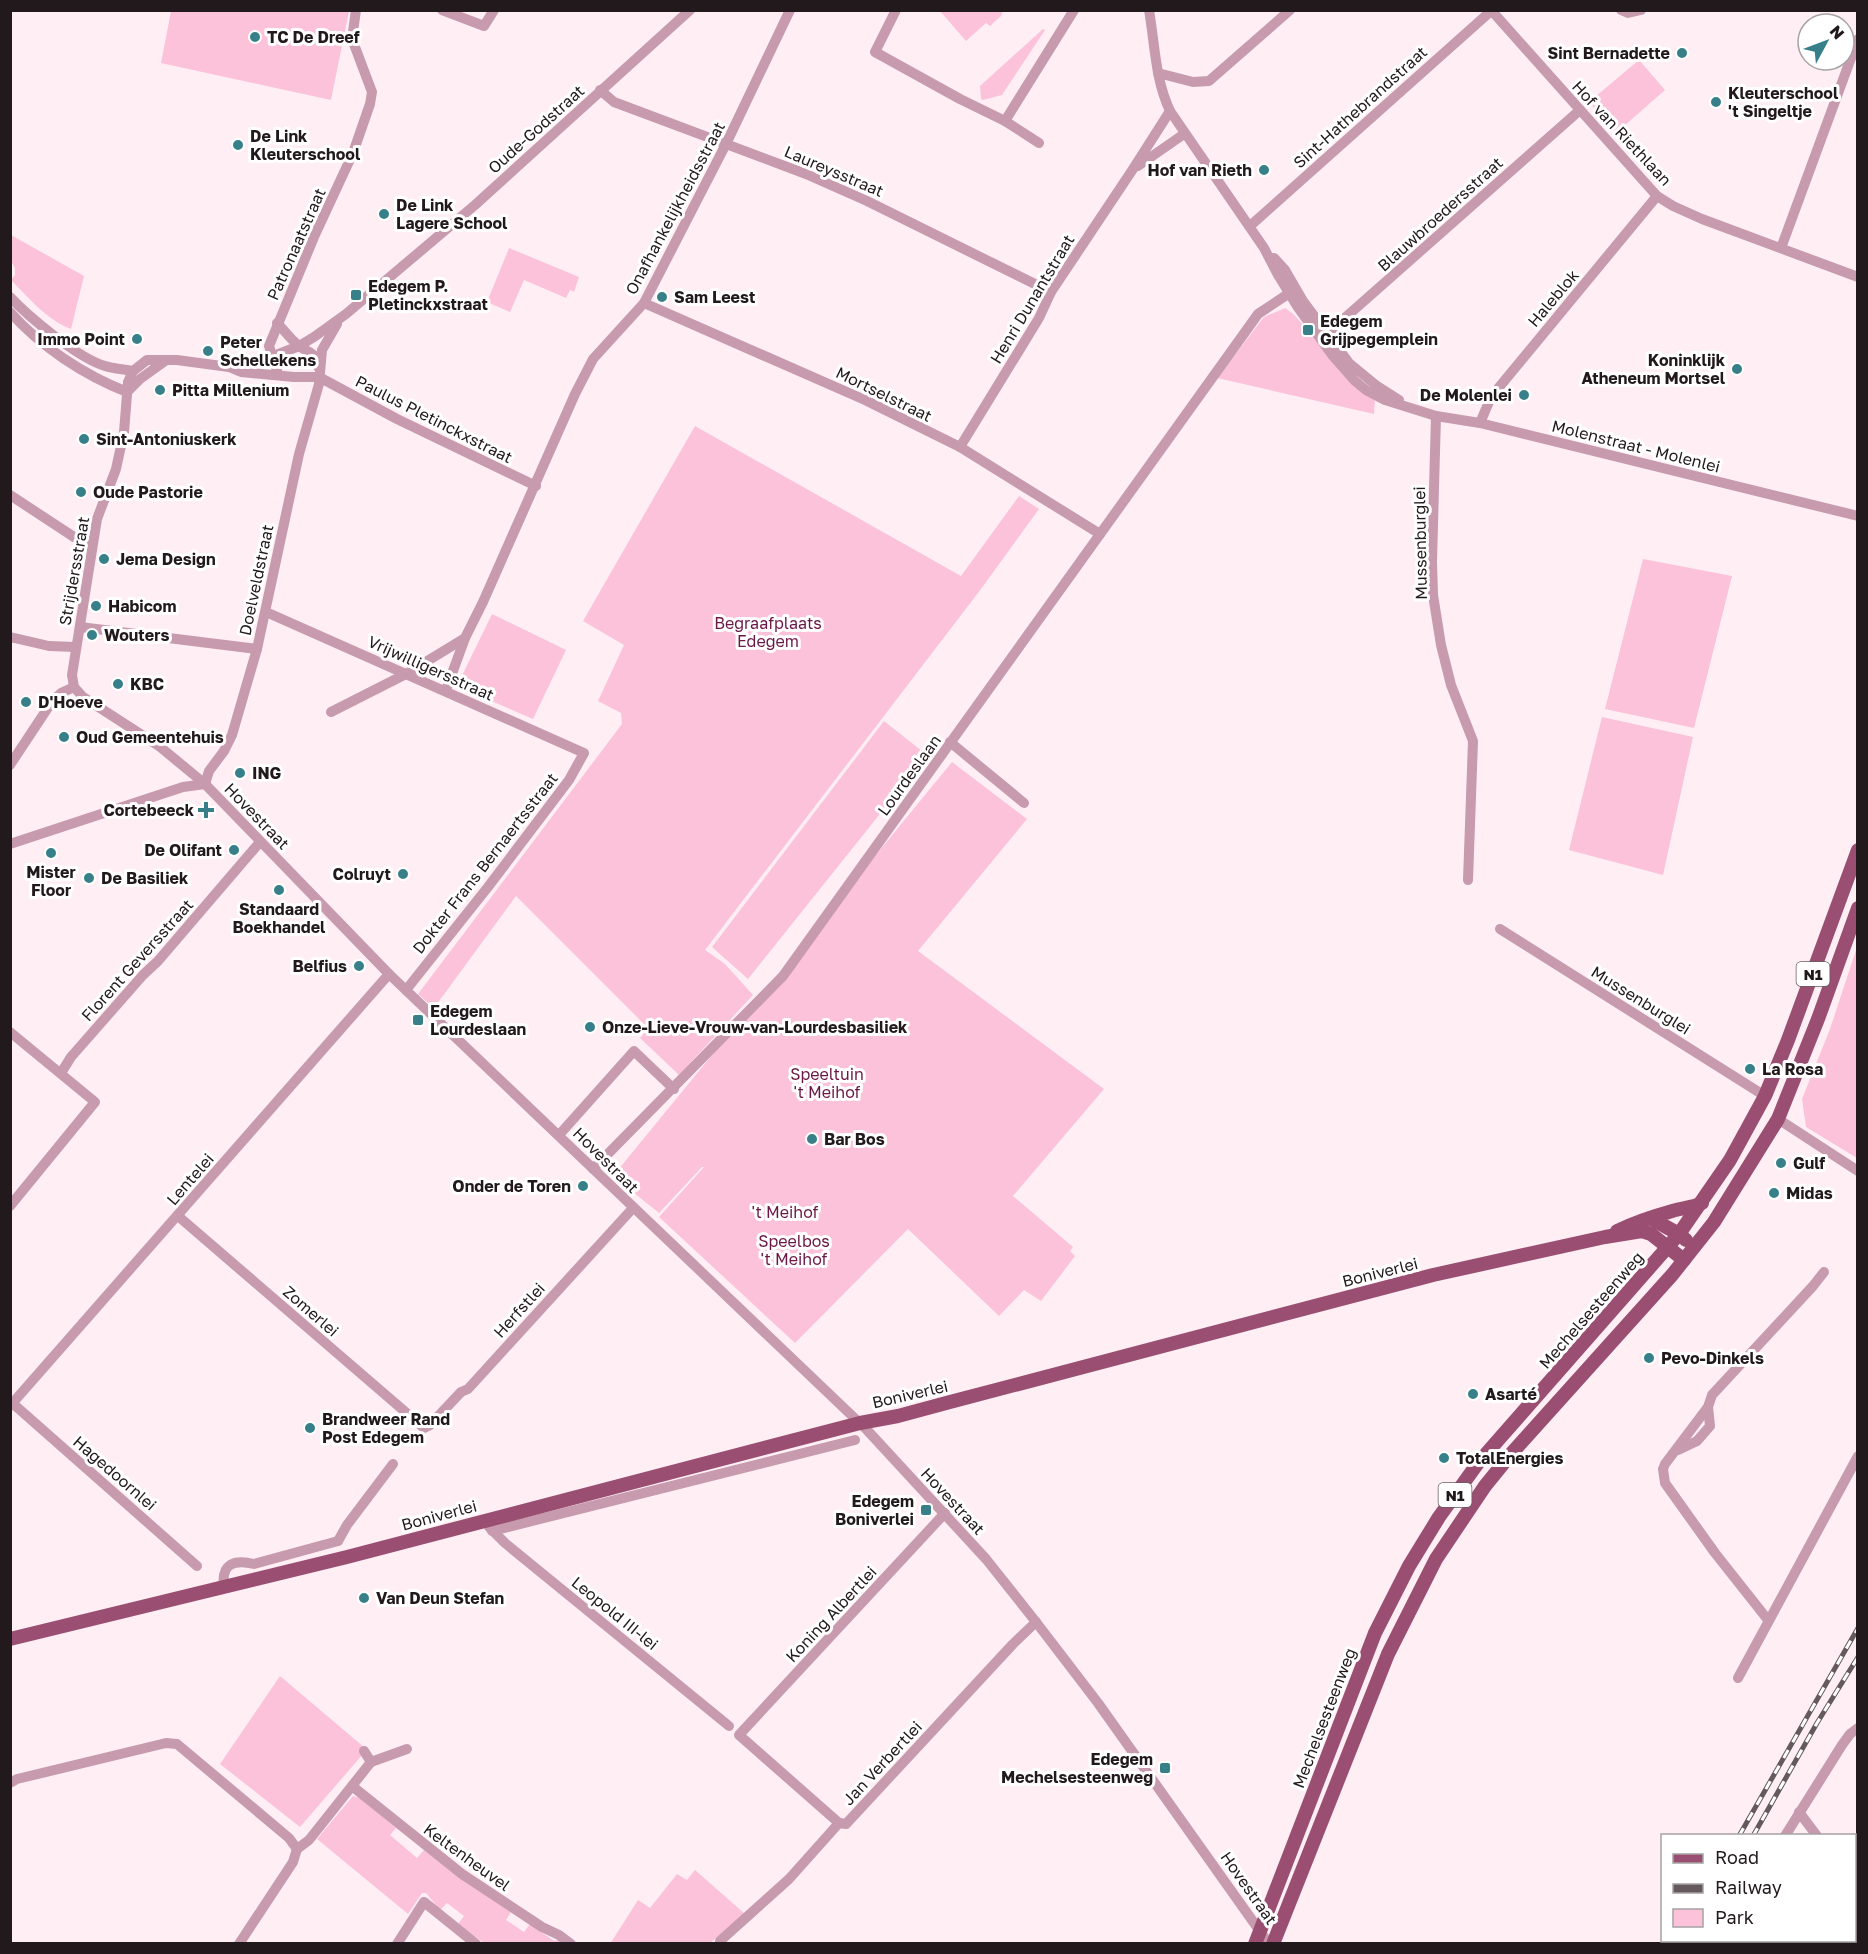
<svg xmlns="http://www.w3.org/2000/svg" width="1868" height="1954" viewBox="0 0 1868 1954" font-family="'Golos Text',sans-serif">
	<rect width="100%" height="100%" fill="#ffeff5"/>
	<g fill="#fbc2da">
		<polygon points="171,11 349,11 331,100 161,63"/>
		<polygon points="940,11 1003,11 1001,16 990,26 986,23 966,41"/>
		<polygon points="1043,29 1045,30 1002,95 983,100 981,99 980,86"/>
		<polygon points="1639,60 1665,90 1616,133 1589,102"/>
		<path d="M 11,235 L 84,276 L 71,329 C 47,320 29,298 11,280 L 15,275 L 15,268 L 11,261 Z"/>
		<polygon points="509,248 579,277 574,292 570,290 566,298 524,280 510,312 487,302"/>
		<polygon points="1285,308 1292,313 1375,399 1374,414 1217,378 1264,317"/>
		<polygon points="695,426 961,576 1019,496 1039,509 981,589 705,950 725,964 753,995 679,1075 640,1038 648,1028 516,896 434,1008 418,994 622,724 621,713 598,701 624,645 583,621"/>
		<polygon points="1643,559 1732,576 1694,728 1605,709"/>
		<polygon points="492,614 566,650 533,719 457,686"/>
		<polygon points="1602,717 1693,737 1663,875 1569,850"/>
		<polygon points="884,721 927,755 748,979 712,947"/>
		<polygon points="952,762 1027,819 918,951 1104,1089 1013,1196 1073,1247 1070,1251 1075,1256 1041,1301 1024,1290 999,1316 908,1229 795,1343 659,1217 704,1167 702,1167 659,1213 613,1176"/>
		<polygon points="1857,947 1858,1158 1857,1158 1806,1127 1802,1099 1830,1029"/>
		<polygon points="280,1676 365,1748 363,1754 300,1827 220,1764"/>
		<polygon points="353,1796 360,1798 396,1828 390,1835 417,1858 424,1850 511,1912 506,1920 524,1932 530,1924 554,1941 558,1940 562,1943 484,1943 458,1924 464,1916 447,1903 440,1910 426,1893 422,1893 408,1914 317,1839"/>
		<polygon points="695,1870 745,1914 710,1943 610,1944 638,1900 650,1908 677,1874 687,1880"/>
	</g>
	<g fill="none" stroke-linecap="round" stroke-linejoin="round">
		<g stroke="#c79bad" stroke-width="10">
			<polyline points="442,10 484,26 494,10"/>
			<polyline points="896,10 875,52 960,99 1005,121 1074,10"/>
			<path d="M 1149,10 C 1155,45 1155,79 1170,111 L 1264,248 L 1278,275 L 1297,306 L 1333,356 L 1355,381 L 1366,390 L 1385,400 L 1436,416 L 1480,423 L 1858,516"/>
			<polyline points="1491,10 1657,196 1673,206 1702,219 1858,277"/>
			<polyline points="1621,10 1628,13 1641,10"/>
			<polyline points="1158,73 1193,82 1209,81 1290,10"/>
			<polyline points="600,90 614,102 806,174 867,201 1051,292"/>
			<polyline points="1005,121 1039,143"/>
			<polyline points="1138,166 1184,134"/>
			<polyline points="1250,226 1491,11"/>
			<polyline points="1781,248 1858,39"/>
			<polyline points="1274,258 1285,270 1303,301 1349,363 1377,386 1399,400"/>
			<path d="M 10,297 C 30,318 78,358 105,366 C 114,369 124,369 133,371"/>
			<polyline points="644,303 865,400 960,447 1100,534"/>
			<path d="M 10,312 C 41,347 84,375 127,392"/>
			<path d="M 277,323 C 284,330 291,340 299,346 C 310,354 316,351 318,367"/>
			<polyline points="1321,339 1580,110"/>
			<polyline points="230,367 271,357 299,346 314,337 346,314 475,205 690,10"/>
			<polyline points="278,374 269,346 314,237 353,153 370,104 372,92 352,39 356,10"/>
			<polyline points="127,392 140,379 165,361"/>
			<polyline points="1436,416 1432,561 1433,595 1441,645 1451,685 1473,741 1468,880"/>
			<polyline points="1480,423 1491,397 1657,196"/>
			<polyline points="960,447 1039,318 1051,292 1133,169 1170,111"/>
			<polyline points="536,486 397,419 319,377 294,377 241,372 229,367 177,360 147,360 133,371 128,382 124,432 116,469 97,519 72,675 74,687 83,697 159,746 205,784 389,974 867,1430 986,1559 1036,1622 1098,1703 1269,1944"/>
			<polyline points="10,495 74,537 92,541"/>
			<polyline points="266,612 584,753 569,780 488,887 406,990"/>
			<polyline points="80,627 257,649"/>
			<polyline points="10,637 49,646 76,647"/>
			<polyline points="446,690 465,638 483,602 575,394 593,359 644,303 726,144 790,10"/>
			<polyline points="331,712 406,674 465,638"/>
			<polyline points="950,742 1024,803"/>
			<polyline points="10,765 51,703 61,693 74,687"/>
			<polyline points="205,784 209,771 224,751 232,735 257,649 299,454 319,384 322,350 337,324"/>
			<polyline points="10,844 183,787 205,784"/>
			<polyline points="1500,929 1765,1096"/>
			<polyline points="10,1032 95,1102 10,1206"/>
			<polyline points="61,1073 71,1057 143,975 158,961 260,842"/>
			<polyline points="1778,1119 1858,1171"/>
			<polyline points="559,1135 634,1051 674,1089"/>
			<polyline points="593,1169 783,976 1258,314 1288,294"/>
			<polyline points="178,1216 424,1428 430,1425 461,1392 468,1389 633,1208"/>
			<polyline points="10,1401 197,1566"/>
			<polyline points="10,1406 389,974"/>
			<polyline points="1678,1450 1697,1441 1710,1426 1708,1407"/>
			<polyline points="489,1527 505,1543 729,1726"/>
			<polyline points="492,1531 855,1440"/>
			<polyline points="338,1541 347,1525 393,1464"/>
			<path d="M 224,1586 C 221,1564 234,1559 254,1564 L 338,1541"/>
			<polyline points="1768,1620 1715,1553 1665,1483 1663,1469 1665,1464 1708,1407 1712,1395 1813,1286 1824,1272"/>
			<polyline points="1738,1678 1858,1456"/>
			<polyline points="364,1751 371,1762 407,1749"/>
			<polyline points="10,1783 17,1779 166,1743 177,1744 289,1838 297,1849"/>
			<polyline points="352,1786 462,1874 542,1927 559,1935 571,1944"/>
			<polyline points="1799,1812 1817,1836"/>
			<polyline points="839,1823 739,1735 945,1513"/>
			<polyline points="1785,1836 1842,1745 1850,1734 1858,1728"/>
			<polyline points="297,1849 309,1840 371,1762"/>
			<polyline points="1854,1887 1858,1891"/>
			<polyline points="1736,1940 1739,1944"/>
			<polyline points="720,1941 789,1879 839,1823 846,1824 1013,1644 1036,1622"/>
			<polyline points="239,1944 293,1862 297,1849"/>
			<polyline points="397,1944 424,1902 476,1944"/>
			<polyline points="1723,1944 1725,1940"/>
		</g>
		<g stroke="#9a4f72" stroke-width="14">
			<polyline points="1650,1218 1679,1234 1686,1240"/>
			<path d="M 1617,1231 C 1634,1223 1651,1217 1669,1212 C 1680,1208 1691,1208 1702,1203"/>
			<polyline points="10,1639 347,1557 860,1423 898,1416 950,1402 1433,1275 1605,1237 1642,1231 1651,1234 1684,1260"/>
			<polyline points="1255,1944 1375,1633 1409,1566 1439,1517 1478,1463 1679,1234 1730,1160 1765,1096 1788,1040 1858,850"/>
			<polyline points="1273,1944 1388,1654 1436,1559 1485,1486 1511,1454 1672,1275 1714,1222 1778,1119 1818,1019 1858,908"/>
		</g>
		<defs>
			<g id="rail">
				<polyline points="1739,1836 1858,1628"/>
				<polyline points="1753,1836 1817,1723 1858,1657"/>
				<polyline points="1677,1944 1679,1940"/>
				<polyline points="1698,1944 1700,1940"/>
			</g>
		</defs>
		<use href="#rail" stroke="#64595d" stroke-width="5"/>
		<use href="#rail" stroke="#fff" stroke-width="3" stroke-dasharray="9" stroke-linecap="butt"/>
	</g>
	<g fill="#388089" stroke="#fff" stroke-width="2">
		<circle cx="255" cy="37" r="6"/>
		<circle cx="1682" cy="53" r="6"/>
		<circle cx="1716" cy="102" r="6"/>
		<circle cx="238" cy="145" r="6"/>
		<circle cx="1264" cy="170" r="6"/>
		<circle cx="384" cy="214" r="6"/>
		<rect x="350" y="289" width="12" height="12" rx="3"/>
		<circle cx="662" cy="297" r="6"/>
		<rect x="1302" y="324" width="12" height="12" rx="3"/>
		<circle cx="137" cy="339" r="6"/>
		<circle cx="208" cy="351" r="6"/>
		<circle cx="1737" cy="369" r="6"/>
		<circle cx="160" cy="390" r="6"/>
		<circle cx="1524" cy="395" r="6"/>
		<circle cx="84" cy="439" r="6"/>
		<circle cx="81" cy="492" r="6"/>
		<circle cx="104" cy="559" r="6"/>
		<circle cx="96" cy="606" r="6"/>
		<circle cx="92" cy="635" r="6"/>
		<circle cx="118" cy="684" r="6"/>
		<circle cx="26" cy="702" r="6"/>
		<circle cx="64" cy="737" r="6"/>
		<circle cx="240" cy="773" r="6"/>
		<path d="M203 801h6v6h6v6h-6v6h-6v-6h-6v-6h6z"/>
		<circle cx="234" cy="850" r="6"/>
		<circle cx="51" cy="853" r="6"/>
		<circle cx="403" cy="874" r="6"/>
		<circle cx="89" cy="878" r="6"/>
		<circle cx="279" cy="890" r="6"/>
		<circle cx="359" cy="966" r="6"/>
		<rect x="412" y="1014" width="12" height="12" rx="3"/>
		<circle cx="590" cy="1027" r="6"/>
		<circle cx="1750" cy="1069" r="6"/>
		<circle cx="812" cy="1139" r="6"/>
		<circle cx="1781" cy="1163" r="6"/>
		<circle cx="583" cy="1186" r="6"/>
		<circle cx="1774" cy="1193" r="6"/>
		<circle cx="1649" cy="1358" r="6"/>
		<circle cx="1473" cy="1394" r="6"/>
		<circle cx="310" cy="1428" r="6"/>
		<circle cx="1444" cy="1458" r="6"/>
		<rect x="920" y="1504" width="12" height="12" rx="3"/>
		<circle cx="364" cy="1598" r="6"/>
		<rect x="1159" y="1762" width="12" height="12" rx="3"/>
	</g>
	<g text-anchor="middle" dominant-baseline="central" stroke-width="6" stroke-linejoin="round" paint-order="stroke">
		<g fill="#fff" stroke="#645e60" stroke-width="1.5">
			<rect x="1796.5" y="962" width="33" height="24" rx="4.5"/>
			<rect x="1438.5" y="1483" width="33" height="24" rx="4.5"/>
		</g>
		<g font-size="15" font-weight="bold" fill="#22191c">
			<text x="1813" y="974">N1</text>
			<text x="1455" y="1495">N1</text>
		</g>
		<g font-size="16" font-weight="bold" fill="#22191c" stroke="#fff" text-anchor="start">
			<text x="267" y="37">TC De Dreef</text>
			<text x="1670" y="53" text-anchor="end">Sint Bernadette</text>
			<text x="1728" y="93">Kleuterschool<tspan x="1728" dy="18">'t Singeltje</tspan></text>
			<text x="250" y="136">De Link<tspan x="250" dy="18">Kleuterschool</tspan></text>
			<text x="1252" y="170" text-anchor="end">Hof van Rieth</text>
			<text x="396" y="205">De Link<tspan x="396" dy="18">Lagere School</tspan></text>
			<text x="368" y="286">Edegem P.<tspan x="368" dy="18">Pletinckxstraat</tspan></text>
			<text x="674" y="297">Sam Leest</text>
			<text x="1320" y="321">Edegem<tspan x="1320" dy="18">Grijpegemplein</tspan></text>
			<text x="125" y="339" text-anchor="end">Immo Point</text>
			<text x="220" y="342">Peter<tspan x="220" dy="18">Schellekens</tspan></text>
			<text x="1725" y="360" text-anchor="end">Koninklijk<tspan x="1725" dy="18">Atheneum Mortsel</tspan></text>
			<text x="172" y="390">Pitta Millenium</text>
			<text x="1512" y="395" text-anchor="end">De Molenlei</text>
			<text x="96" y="439">Sint-Antoniuskerk</text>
			<text x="93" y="492">Oude Pastorie</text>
			<text x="116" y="559">Jema Design</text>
			<text x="108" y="606">Habicom</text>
			<text x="104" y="635">Wouters</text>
			<text x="130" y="684">KBC</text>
			<text x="38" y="702">D'Hoeve</text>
			<text x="76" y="737">Oud Gemeentehuis</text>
			<text x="252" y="773">ING</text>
			<text x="194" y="810" text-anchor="end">Cortebeeck</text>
			<text x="222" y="850" text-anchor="end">De Olifant</text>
			<text x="51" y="872" text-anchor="middle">Mister<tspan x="51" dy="18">Floor</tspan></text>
			<text x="391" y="874" text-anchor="end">Colruyt</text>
			<text x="101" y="878">De Basiliek</text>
			<text x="279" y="909" text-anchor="middle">Standaard<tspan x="279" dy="18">Boekhandel</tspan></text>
			<text x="347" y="966" text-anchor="end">Belfius</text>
			<text x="430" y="1011">Edegem<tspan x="430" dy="18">Lourdeslaan</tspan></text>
			<text x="602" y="1027">Onze-Lieve-Vrouw-van-Lourdesbasiliek</text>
			<text x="1762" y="1069">La Rosa</text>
			<text x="824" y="1139">Bar Bos</text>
			<text x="1793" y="1163">Gulf</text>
			<text x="571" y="1186" text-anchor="end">Onder de Toren</text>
			<text x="1786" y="1193">Midas</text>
			<text x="1661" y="1358">Pevo-Dinkels</text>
			<text x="1485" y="1394">Asarté</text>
			<text x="322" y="1419">Brandweer Rand<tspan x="322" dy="18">Post Edegem</tspan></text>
			<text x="1456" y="1458">TotalEnergies</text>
			<text x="914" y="1501" text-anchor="end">Edegem<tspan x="914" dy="18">Boniverlei</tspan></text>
			<text x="376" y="1598">Van Deun Stefan</text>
			<text x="1153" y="1759" text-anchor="end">Edegem<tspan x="1153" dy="18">Mechelsesteenweg</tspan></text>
		</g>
		<g font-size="16" fill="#22191c" stroke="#fff">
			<text transform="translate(1360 107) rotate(-42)">Sint-Hathebrandstraat</text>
			<text transform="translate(536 129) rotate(-42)">Oude-Godstraat</text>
			<text transform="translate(1622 133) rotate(47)">Hof van Riethlaan</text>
			<text transform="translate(834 171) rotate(23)">Laureysstraat</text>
			<text transform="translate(675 208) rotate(-62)">Onafhankelijkheidsstraat</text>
			<text transform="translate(1440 214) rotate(-42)">Blauwbroedersstraat</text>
			<text transform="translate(296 244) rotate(-66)">Patronaatstraat</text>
			<text transform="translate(1553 298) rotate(-50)">Haleblok</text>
			<text transform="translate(1032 299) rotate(-59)">Henri Dunantstraat</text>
			<text transform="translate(884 394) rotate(26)">Mortselstraat</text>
			<text transform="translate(434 419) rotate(27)">Paulus Pletinckxstraat</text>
			<text transform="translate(1636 446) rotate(14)">Molenstraat - Molenlei</text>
			<text transform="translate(1420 543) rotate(-91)">Mussenburglei</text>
			<text transform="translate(74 571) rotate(-80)">Strijdersstraat</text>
			<text transform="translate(256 580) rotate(-78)">Doelveldstraat</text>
			<text transform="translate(431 668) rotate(24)">Vrijwilligersstraat</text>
			<text transform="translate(909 775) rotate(-54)">Lourdeslaan</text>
			<text transform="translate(257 816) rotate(46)">Hovestraat</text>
			<text transform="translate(485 863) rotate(-52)">Dokter Frans Bernaertsstraat</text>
			<text transform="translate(137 960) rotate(-48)">Florent Geversstraat</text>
			<text transform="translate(1641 1000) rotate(32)">Mussenburglei</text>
			<text transform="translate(606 1160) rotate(45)">Hovestraat</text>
			<text transform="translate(190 1179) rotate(-49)">Lentelei</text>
			<text transform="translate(1380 1272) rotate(-14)">Boniverlei</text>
			<text transform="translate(519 1310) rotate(-48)">Herfstlei</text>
			<text transform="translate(1591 1310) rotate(-49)">Mechelsesteenweg</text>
			<text transform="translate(311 1311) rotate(41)">Zomerlei</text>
			<text transform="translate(910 1394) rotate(-13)">Boniverlei</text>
			<text transform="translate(115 1473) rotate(41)">Hagedoornlei</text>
			<text transform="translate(953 1501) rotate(47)">Hovestraat</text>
			<text transform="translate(439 1515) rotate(-15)">Boniverlei</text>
			<text transform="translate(615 1613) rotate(39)">Leopold III-lei</text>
			<text transform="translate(831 1614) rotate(-47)">Koning Albertlei</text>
			<text transform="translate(1324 1718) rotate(-69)">Mechelsesteenweg</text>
			<text transform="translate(882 1763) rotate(-47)">Jan Verbertlei</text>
			<text transform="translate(467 1857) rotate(36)">Keltenheuvel</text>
			<text transform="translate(1249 1888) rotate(55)">Hovestraat</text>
		</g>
		<g font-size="16" fill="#6b1745" stroke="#fff">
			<text x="768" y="623">Begraafplaats<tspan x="768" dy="18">Edegem</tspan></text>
			<text x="827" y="1074">Speeltuin<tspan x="827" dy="18">'t Meihof</tspan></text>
			<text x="785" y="1212">'t Meihof</text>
			<text x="794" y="1241">Speelbos<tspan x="794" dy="18">'t Meihof</tspan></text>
		</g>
	</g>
	<rect width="1868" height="1954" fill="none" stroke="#22191c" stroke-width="24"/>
	<rect x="1661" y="1834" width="195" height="108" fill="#ffffff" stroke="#a7a3a4" stroke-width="1.5"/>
	<rect x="1673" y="1854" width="30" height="9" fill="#9a4f72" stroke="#a7a3a4" stroke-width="1.5"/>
	<text x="1715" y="1864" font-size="18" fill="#22191c">Road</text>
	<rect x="1673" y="1884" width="30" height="9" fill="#64595d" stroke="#a7a3a4" stroke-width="1.5"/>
	<text x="1715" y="1894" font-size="18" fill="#22191c">Railway</text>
	<rect x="1673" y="1909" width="30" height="18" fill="#fbc2da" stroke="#a7a3a4" stroke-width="1.5"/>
	<text x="1715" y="1924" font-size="18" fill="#22191c">Park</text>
	<g transform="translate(1826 42) rotate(49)"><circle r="28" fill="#ffffff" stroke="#a7a3a4" stroke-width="1.5"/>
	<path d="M0-4.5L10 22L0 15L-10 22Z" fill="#388089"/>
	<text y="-9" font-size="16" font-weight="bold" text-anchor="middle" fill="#22191c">N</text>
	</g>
</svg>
